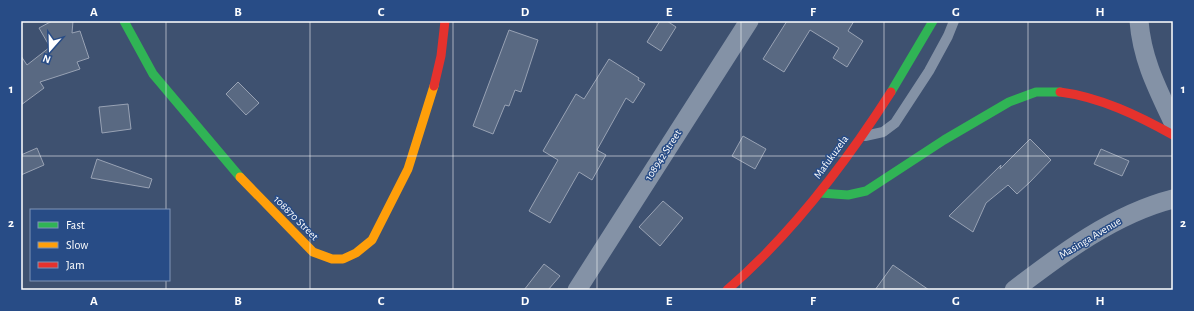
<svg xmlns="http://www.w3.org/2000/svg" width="1194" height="311" viewBox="0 0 1194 311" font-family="'Alegreya Sans',sans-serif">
	<rect width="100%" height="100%" fill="#3e5170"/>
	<g fill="#596982" stroke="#98a2b4">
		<polygon points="52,21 73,21 72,33 80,31 89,58 77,62 80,69 40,82 44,88 21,105 21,56 27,65 50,47 39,28"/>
		<polygon points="660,21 667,21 676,27 661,51 647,42"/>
		<polygon points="787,21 854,21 848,31 863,41 847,67 833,58 839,48 810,30 784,72 763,59"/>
		<polygon points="509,30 538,40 521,92 515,90 509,106 505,105 493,134 473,126"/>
		<polygon points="609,59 639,78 638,80 645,84 633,103 626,98 597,150 606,155 592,180 579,172 550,223 529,211 558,160 543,151 576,94 584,99"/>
		<polygon points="238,82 259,103 246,115 226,94"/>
		<polygon points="128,104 131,129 102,133 99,107"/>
		<polygon points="743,136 766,149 755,169 732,156"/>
		<polygon points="1030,139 1051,160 1030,182 1017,194 1008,185 986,203 973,232 949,216 1001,165 1000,169"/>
		<polygon points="37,148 44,165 21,175 21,155"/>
		<polygon points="1101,149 1129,161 1122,176 1094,164"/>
		<polygon points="97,159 152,179 149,188 91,178"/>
		<polygon points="663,201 683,218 660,246 639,227"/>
		<polygon points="544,264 560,276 548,290 524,290"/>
		<polygon points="893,265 929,290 875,290"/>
	</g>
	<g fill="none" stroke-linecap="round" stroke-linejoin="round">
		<polyline stroke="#8492a6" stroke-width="10" points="865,136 883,132 895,123 929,71 948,36 954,21"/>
		<g stroke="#8492a6" stroke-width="19">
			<path d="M 1139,21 C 1142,59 1157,88 1173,122"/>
			<polyline points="577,290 749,21"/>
			<path d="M 1014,290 C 1061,254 1114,214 1173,199"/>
		</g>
		<g stroke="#30b455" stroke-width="9">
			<polyline points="124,21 153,74 240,177"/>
			<polyline points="891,92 933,21"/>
			<polyline points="820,193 848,195 866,191 944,140 1009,102 1036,92 1060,92"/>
		</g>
		<polyline stroke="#ff9f0a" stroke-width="9" points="240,177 313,252 332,259 343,259 356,253 372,240 408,169 434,86"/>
		<g stroke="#e5322d" stroke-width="9">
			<polyline points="434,86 441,56 445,21"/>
			<path d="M 1060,92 C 1100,97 1139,116 1173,135"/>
			<path d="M 727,290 C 792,234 845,164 891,92"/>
		</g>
	</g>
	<path fill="none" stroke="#fff" stroke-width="1" stroke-opacity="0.55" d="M 166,21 L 166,210M 310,21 L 310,290M 453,21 L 453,290M 597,21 L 597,290M 741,21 L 741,290M 884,21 L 884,290M 1028,21 L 1028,290M 21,156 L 1173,156M 166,280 L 166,290"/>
	<g text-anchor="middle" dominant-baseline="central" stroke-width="3" stroke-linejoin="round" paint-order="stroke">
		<g font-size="11" fill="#fff" stroke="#284c86">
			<text transform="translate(663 155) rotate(-57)">108942 Street</text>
			<text transform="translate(831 157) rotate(-54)">Mafukuzela</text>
			<text transform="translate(296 218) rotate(45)">108870 Street</text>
			<text transform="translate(1090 238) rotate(-31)">Masinga Avenue</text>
		</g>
	</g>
	<rect width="1194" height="311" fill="none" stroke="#284c86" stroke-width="44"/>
	<rect x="30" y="209" width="140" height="72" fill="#284c86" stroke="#7e94b6"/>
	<rect x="38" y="222" width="20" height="6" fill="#30b455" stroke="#7e94b6"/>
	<text x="66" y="229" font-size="12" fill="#ffffff">Fast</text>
	<rect x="38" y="242" width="20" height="6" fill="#ff9f0a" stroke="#7e94b6"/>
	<text x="66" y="249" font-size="12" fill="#ffffff">Slow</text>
	<rect x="38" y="262" width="20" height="6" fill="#e5322d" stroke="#7e94b6"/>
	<text x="66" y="269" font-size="12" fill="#ffffff">Jam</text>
	<g transform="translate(50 50) rotate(200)" stroke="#284c86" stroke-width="3" paint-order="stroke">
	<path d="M0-3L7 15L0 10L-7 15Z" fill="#ffffff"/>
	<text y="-6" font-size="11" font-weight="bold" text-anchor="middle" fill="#ffffff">N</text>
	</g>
	<rect x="22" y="22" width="1150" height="267" fill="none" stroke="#fff" stroke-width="1.5"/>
	<g font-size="13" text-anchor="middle" font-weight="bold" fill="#fff">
		<text x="94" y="16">A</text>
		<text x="238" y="16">B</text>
		<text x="381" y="16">C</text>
		<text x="525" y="16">D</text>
		<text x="669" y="16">E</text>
		<text x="813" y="16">F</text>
		<text x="956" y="16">G</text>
		<text x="1100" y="16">H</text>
		<text x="11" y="93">1</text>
		<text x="1183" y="93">1</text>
		<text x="11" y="227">2</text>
		<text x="1183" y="227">2</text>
		<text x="94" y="305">A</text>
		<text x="238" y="305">B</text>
		<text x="381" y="305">C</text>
		<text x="525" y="305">D</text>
		<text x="669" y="305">E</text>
		<text x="813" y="305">F</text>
		<text x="956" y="305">G</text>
		<text x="1100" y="305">H</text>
	</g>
</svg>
